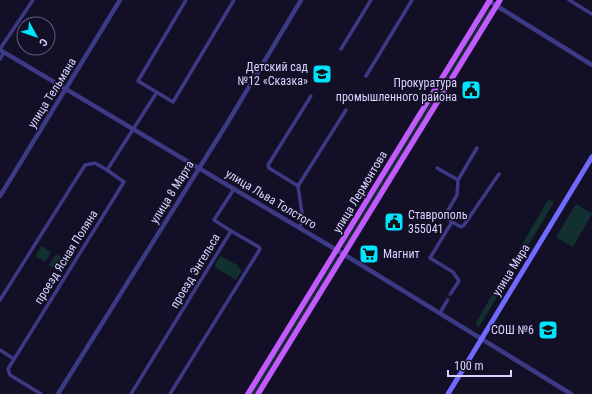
<svg xmlns="http://www.w3.org/2000/svg" width="592" height="394" viewBox="0 0 592 394" font-family="'Roboto Condensed',sans-serif">
	<rect width="100%" height="100%" fill="#130f26"/>
	<g fill="#12302f">
		<polygon points="489,8 491,9 344,249 342,247"/>
		<polygon points="548,200 553,201 553,204 479,327 475,324"/>
		<polygon points="576,204 592,214 573,247 556,237"/>
		<polygon points="42,246 51,252 45,262 35,256"/>
		<polygon points="56,254 69,261 62,273 49,265"/>
		<polygon points="220,256 239,266 238,268 242,270 236,280 214,267"/>
		<polygon points="337,256 339,257 254,394 251,394"/>
	</g>
	<g fill="none" stroke-linecap="round" stroke-linejoin="round">
		<polyline stroke="#312d47" stroke-width="3.5" stroke-dasharray="3.5 2" stroke-linecap="butt" points="447,301 451,293"/>
		<g stroke="#3d3a85" stroke-width="3.5">
			<polyline points="186,0 138,81 173,102 234,0"/>
			<polyline points="569,0 592,14"/>
			<polyline points="0,49 33,0"/>
			<polyline points="341,49 371,0"/>
			<polyline points="0,59 4,52"/>
			<polyline points="366,76 412,0"/>
			<polyline points="311,96 268,165 269,168 298,186 346,110"/>
			<polyline points="437,168 458,180"/>
			<polyline points="298,186 303,220 299,228"/>
			<polyline points="452,222 448,218 447,212 457,195 458,180 477,148"/>
			<polyline points="231,231 214,220 234,189"/>
			<polyline points="451,293 459,281 453,272 430,258 452,222 461,227 464,225 499,174"/>
			<polyline points="0,300 85,165 95,163 107,170"/>
			<polyline points="440,313 447,301"/>
			<polyline points="0,350 14,359"/>
			<polyline points="41,394 10,375 8,369 124,182 107,170 157,92"/>
			<polyline points="131,394 231,231 259,247 260,249 170,394"/>
		</g>
		<g stroke="#3d3a85" stroke-width="4.5">
			<polyline points="489,1 592,65"/>
			<polyline points="0,50 345,255 571,394"/>
			<polyline points="0,196 120,0"/>
			<polyline points="58,394 228,122 301,0"/>
		</g>
		<polyline stroke="#6f6bff" stroke-width="5" points="448,394 592,157"/>
		<g stroke="#c25bff" stroke-width="5.5">
			<polyline points="248,394 490,0"/>
			<polyline points="258,394 500,0"/>
		</g>
	</g>
	<defs>
		<symbol id="school-square" viewBox="-11 -11 22 22"><rect x="-9" y="-9" width="18" height="18" rx="4" fill="#00e5ff" stroke="#130f26"/><path d="M0-5L7-2L0 1L-7-2ZM-4 1L0 2.5L4 1V4Q0 6-4 4Z" fill="#111"/></symbol>
		<symbol id="civic-square" viewBox="-11 -11 22 22"><rect x="-9" y="-9" width="18" height="18" rx="4" fill="#00e5ff" stroke="#130f26"/><path d="M-.6-6.5H3V-4.5H.6V-3L4-1V1h2V6H-6V1h2V-1L-.6-3ZM-1.2 2.5V6h2.4V2.5Z" fill="#111"/></symbol>
		<symbol id="supermarket-square" viewBox="-11 -11 22 22"><rect x="-9" y="-9" width="18" height="18" rx="4" fill="#00e5ff" stroke="#130f26"/><path d="M-6-5.5h2.5l.6 2H6L4.5 2H-2.5L-4.4-4H-6ZM-1.5 3.2a1.3 1.3 0 1 0 .1 0ZM3 3.2a1.3 1.3 0 1 0 .1 0Z" fill="#111"/></symbol>
	</defs>
	<g fill-rule="evenodd">
		<use href="#school-square" x="311" y="63" width="22" height="22"/>
		<use href="#civic-square" x="460" y="79" width="22" height="22"/>
		<use href="#civic-square" x="383" y="211" width="22" height="22"/>
		<use href="#supermarket-square" x="358" y="243" width="22" height="22"/>
		<use href="#school-square" x="537" y="319" width="22" height="22"/>
	</g>
	<g text-anchor="middle" dominant-baseline="central" stroke-width="3.5" stroke-linejoin="round" paint-order="stroke">
		<g font-size="12" fill="#d9d4ff" stroke="#130f26" text-anchor="end">
			<text x="308" y="67">Детский сад<tspan x="308" dy="14">№12 «Сказка»</tspan></text>
			<text x="457" y="83">Прокуратура<tspan x="457" dy="14">промышленного района</tspan></text>
			<text x="408" y="215" text-anchor="start">Ставрополь<tspan x="408" dy="14">355041</tspan></text>
			<text x="383" y="254" text-anchor="start">Магнит</text>
			<text x="534" y="330">СОШ №6</text>
		</g>
		<g font-size="12" fill="#d9d4ff" stroke="#130f26">
			<text transform="translate(52 93) rotate(-58)">улица Тельмана</text>
			<text transform="translate(172 192) rotate(-58)">улица 8 Марта</text>
			<text transform="translate(360 192) rotate(-59)">улица Лермонтова</text>
			<text transform="translate(271 199) rotate(31)">улица Льва Толстого</text>
			<text transform="translate(66 257) rotate(-58)">проезд Ясная Поляна</text>
			<text transform="translate(511 270) rotate(-58)">улица Мира</text>
			<text transform="translate(195 271) rotate(-59)">проезд Энгельса</text>
		</g>
	</g>
	<g transform="translate(36 36) rotate(130)"><circle r="19" fill="#130f26" stroke="#625e7d"/>
	<path d="M0-3L7 15L0 10L-7 15Z" fill="#00e5ff"/>
	<text y="-6" font-size="11" font-weight="bold" text-anchor="middle" fill="#d9d4ff">С</text>
	</g>
	<path d="M448 370v6h63v-6" fill="none" stroke="#d9d4ff" stroke-width="2"/>
	<text x="454" y="370" font-size="12" fill="#d9d4ff" stroke="#130f26" stroke-width="3" paint-order="stroke">100 m</text>
</svg>
